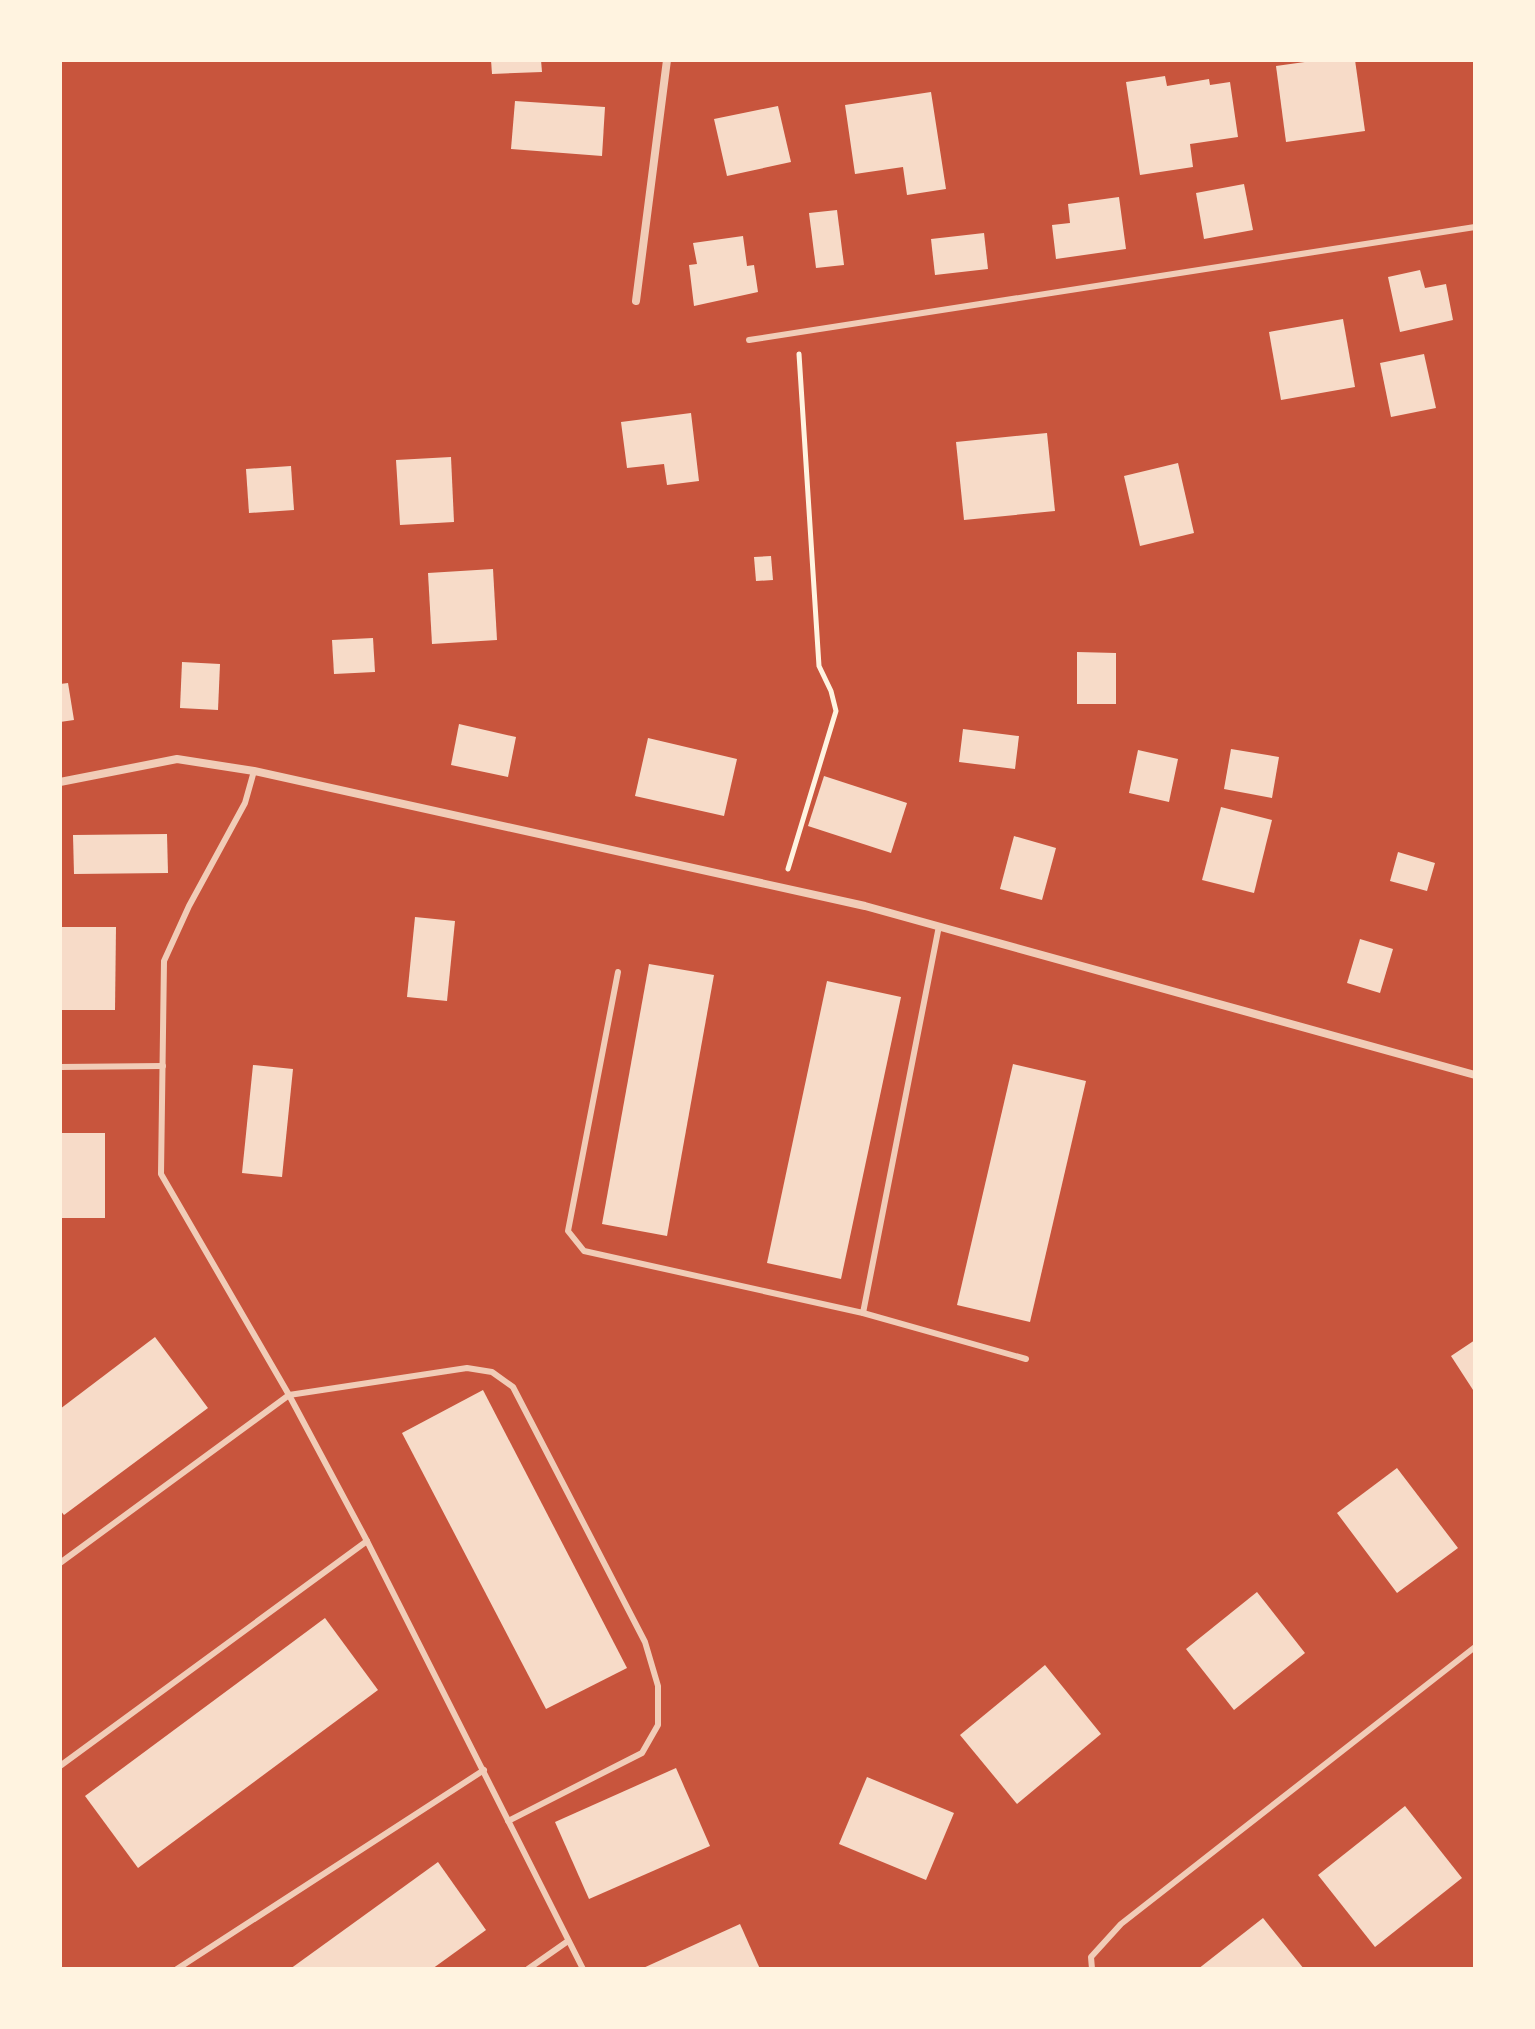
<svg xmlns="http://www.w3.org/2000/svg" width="1535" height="2029" viewBox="0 0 1535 2029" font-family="'DejaVu Sans',sans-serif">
	<rect width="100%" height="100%" fill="#c8553d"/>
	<g fill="#f7dbc8">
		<polygon points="491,60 541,60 542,72 492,74"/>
		<polygon points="1319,60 1355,60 1365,131 1286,142 1276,66"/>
		<polygon points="1165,76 1167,86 1209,79 1210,85 1230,82 1238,137 1190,144 1193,167 1140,175 1126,82"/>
		<polygon points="931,92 946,189 907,195 903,167 855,174 845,105"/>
		<polygon points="515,101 605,107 602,156 511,149"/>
		<polygon points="778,106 791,162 727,176 714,119"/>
		<polygon points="1244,184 1253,230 1204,239 1196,193"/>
		<polygon points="1119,197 1126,249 1056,259 1052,225 1070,223 1068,204"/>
		<polygon points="837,210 844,265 816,268 809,213"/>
		<polygon points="984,233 988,269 935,275 931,239"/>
		<polygon points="743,236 747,266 754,265 758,292 694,306 689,265 697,264 693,243"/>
		<polygon points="1420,270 1425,288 1446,284 1453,320 1400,332 1388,277"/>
		<polygon points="1343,319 1355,387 1281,400 1269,332"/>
		<polygon points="1424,354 1436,408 1391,417 1380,363"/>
		<polygon points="691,413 699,481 667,485 664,464 627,468 621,422"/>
		<polygon points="1047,433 1055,511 964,520 956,442"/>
		<polygon points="451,457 454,522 400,525 396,460"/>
		<polygon points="1178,463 1194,533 1140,546 1124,476"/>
		<polygon points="291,466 294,510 249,513 246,469"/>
		<polygon points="771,556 773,580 756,581 754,557"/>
		<polygon points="493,569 497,640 432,644 428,573"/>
		<polygon points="373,638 375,672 334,674 332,640"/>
		<polygon points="1077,652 1116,653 1116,704 1077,704"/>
		<polygon points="182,662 220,664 218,710 180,708"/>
		<polygon points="68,683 74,720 60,722 60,684"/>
		<polygon points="459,724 516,737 508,777 451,765"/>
		<polygon points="963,729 1019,736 1015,769 959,762"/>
		<polygon points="648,738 737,759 724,816 635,796"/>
		<polygon points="1231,749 1279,757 1272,798 1224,789"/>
		<polygon points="1138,750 1178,759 1169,802 1129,793"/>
		<polygon points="824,776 907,803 891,853 808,826"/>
		<polygon points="1221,807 1272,820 1254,893 1202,880"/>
		<polygon points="167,834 168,873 74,874 73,835"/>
		<polygon points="1014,836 1056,848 1042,900 1000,889"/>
		<polygon points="1398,852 1435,863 1427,891 1390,881"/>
		<polygon points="415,917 455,921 447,1001 407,997"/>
		<polygon points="60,927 116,927 115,1010 60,1010"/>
		<polygon points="1360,939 1393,949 1380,993 1347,983"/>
		<polygon points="649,964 714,975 667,1236 602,1224"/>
		<polygon points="827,981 901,997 841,1279 767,1263"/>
		<polygon points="1013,1064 1086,1081 1030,1322 957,1305"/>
		<polygon points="253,1065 293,1069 282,1177 242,1173"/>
		<rect x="60" y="1133" width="45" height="85"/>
		<polygon points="155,1337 208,1408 64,1515 60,1510 60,1409"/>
		<polygon points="1475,1340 1475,1393 1451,1356"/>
		<polygon points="483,1390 627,1668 546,1709 402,1433"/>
		<polygon points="1397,1468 1458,1548 1397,1593 1337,1513"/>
		<polygon points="1257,1592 1305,1653 1234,1710 1186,1649"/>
		<polygon points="325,1618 378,1690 138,1868 85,1796"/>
		<polygon points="1045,1665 1101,1734 1017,1804 960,1735"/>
		<polygon points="676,1768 710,1846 589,1899 555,1822"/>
		<polygon points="867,1777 954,1813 926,1880 839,1844"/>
		<polygon points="1405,1806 1462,1878 1375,1947 1318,1875"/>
		<polygon points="438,1862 486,1930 432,1969 290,1969"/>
		<polygon points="1263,1918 1304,1969 1198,1969"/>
		<polygon points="740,1924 760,1969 641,1969"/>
	</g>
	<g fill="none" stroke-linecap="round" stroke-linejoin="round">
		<polyline stroke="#fff3e0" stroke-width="5" points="788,869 836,711 831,691 819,666 799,354"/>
		<g stroke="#f1ccb7" stroke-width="6">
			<polyline points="749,340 1475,227"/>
			<polyline points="254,771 245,803 189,906 164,961 161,1174 289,1395 367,1541 583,1969"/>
			<polyline points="618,972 568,1231 584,1251 863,1313 939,926"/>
			<polyline points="60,1067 163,1066"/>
			<polyline points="863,1313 1026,1359"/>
			<polyline points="60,1563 289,1395 467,1368 492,1372 513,1387 645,1642 658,1686 658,1725 642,1753 508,1821"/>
			<polyline points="60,1766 367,1541"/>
			<polyline points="177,1969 484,1770"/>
			<polyline points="528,1969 568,1941"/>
			<polyline points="1092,1969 1091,1957 1121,1924 1475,1647"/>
		</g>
		<g stroke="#f1ccb7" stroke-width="8">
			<polyline points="636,301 667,60"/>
			<polyline points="60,782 177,759 254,771 865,906 1475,1075"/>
		</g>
	</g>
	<rect width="1535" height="2029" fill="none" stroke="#fff3e0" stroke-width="124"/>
</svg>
